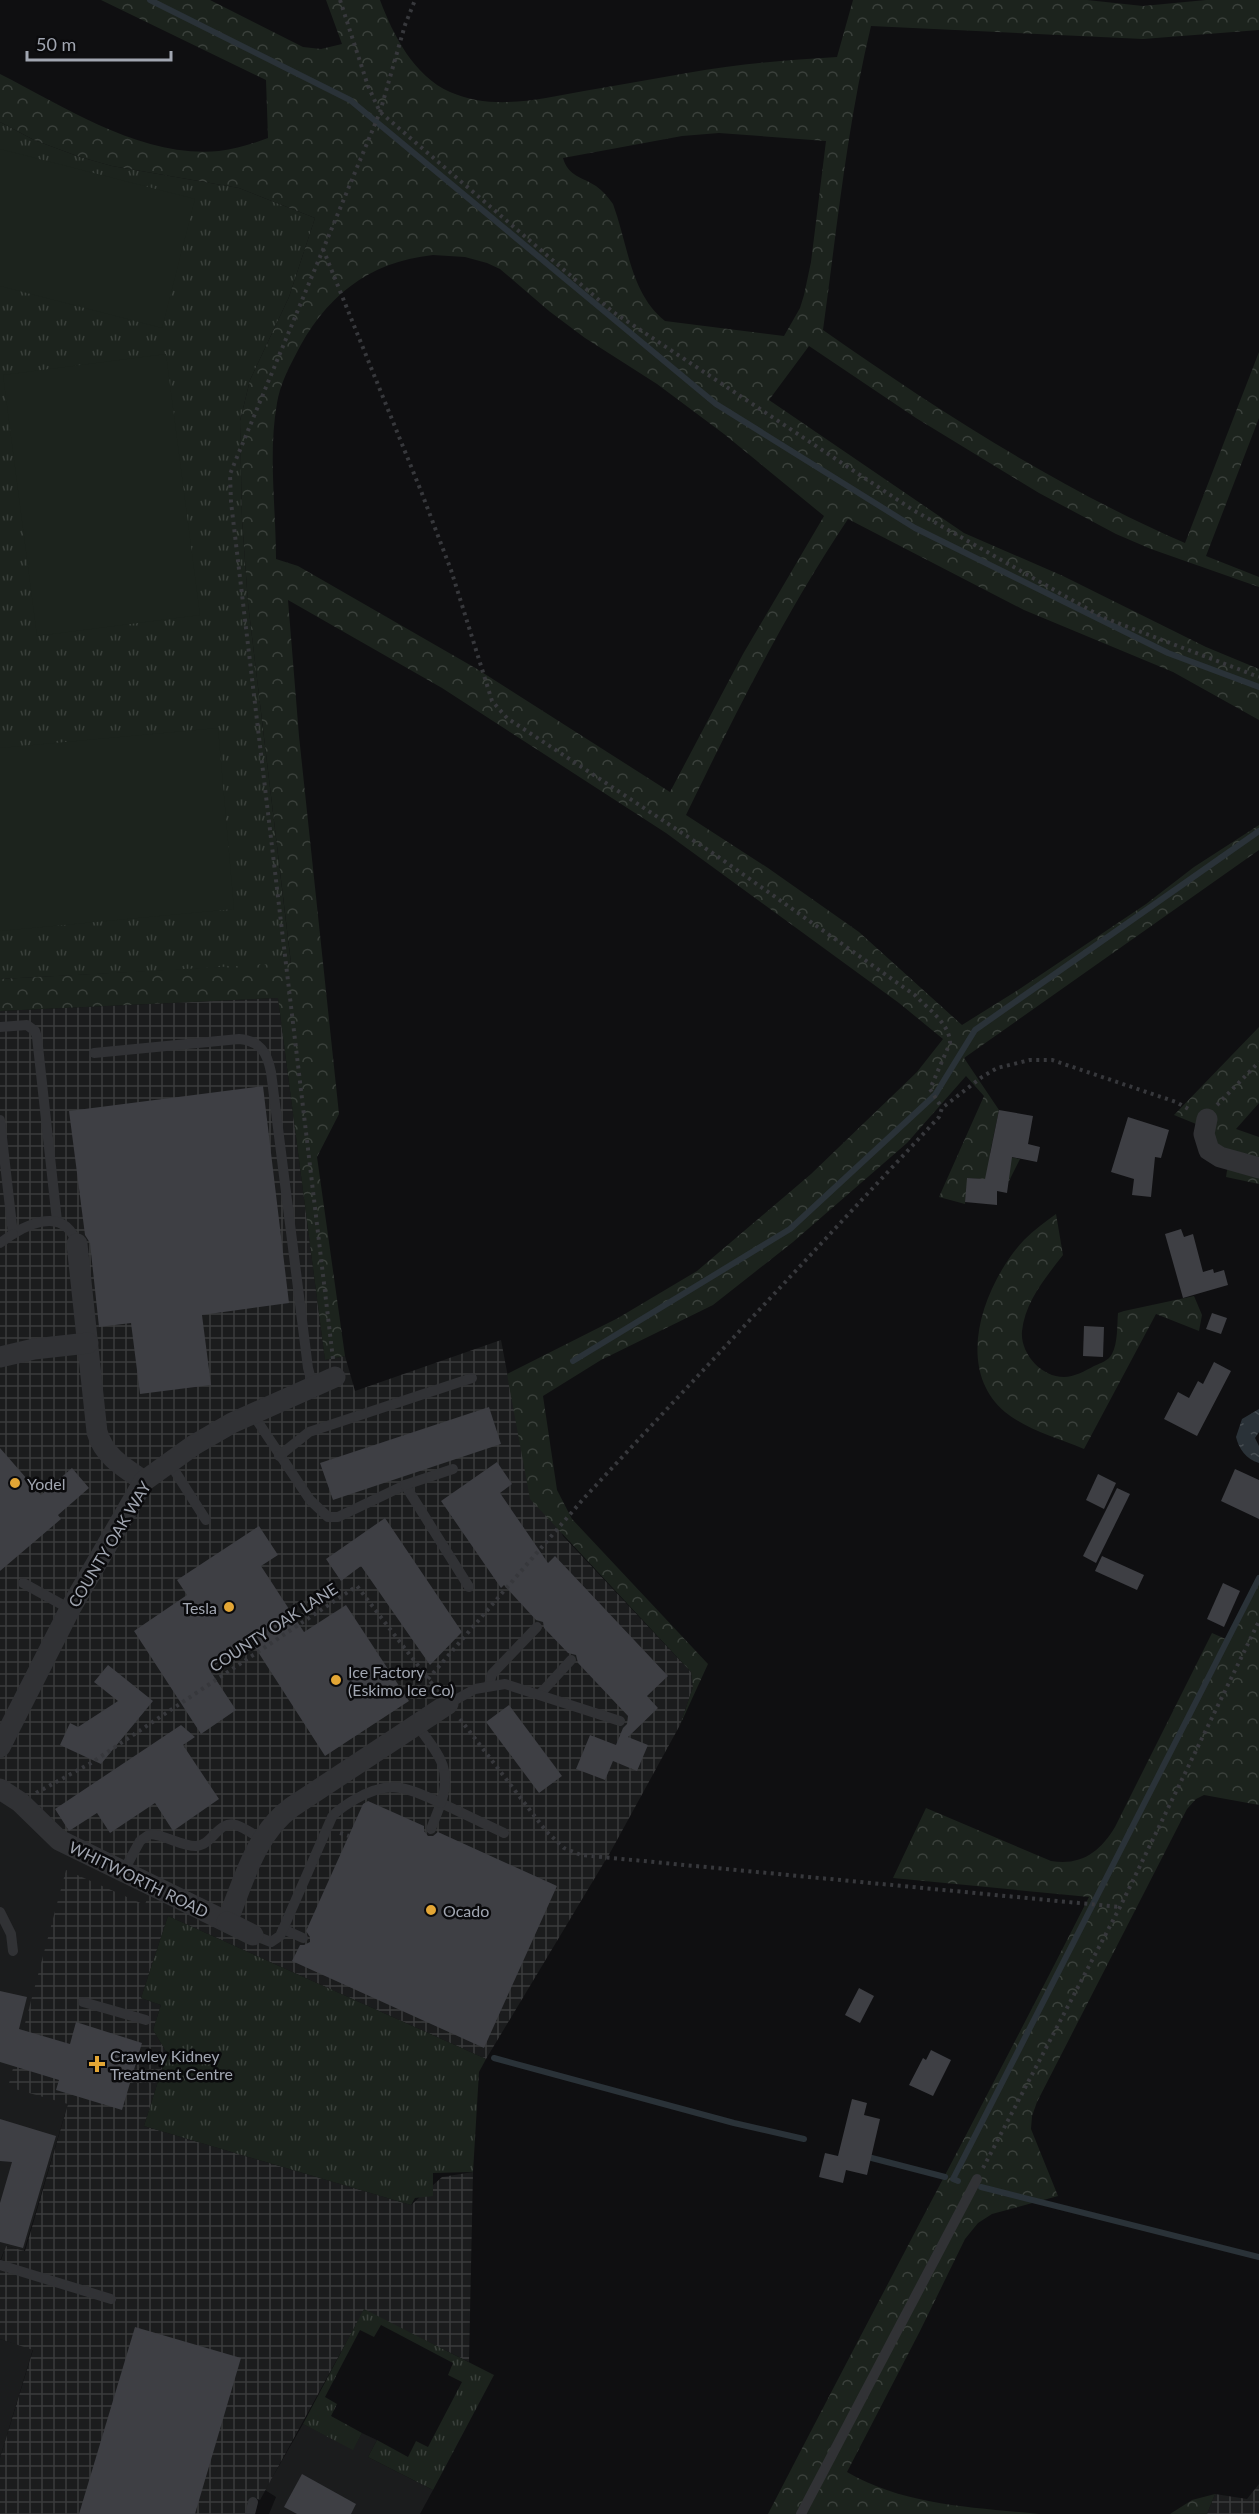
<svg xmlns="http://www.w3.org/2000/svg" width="1259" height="2514" viewBox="0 0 1259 2514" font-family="Lato,sans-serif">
	<defs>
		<pattern id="industrial-grid" width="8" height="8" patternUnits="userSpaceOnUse" patternTransform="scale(1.5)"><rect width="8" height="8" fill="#1b1c1d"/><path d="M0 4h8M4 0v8" fill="none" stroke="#393a3b"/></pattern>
		<pattern id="grass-tufts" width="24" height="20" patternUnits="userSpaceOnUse" patternTransform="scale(1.5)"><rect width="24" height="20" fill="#1c231d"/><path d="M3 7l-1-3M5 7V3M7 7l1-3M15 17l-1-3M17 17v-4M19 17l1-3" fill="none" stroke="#3a403b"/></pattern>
		<pattern id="forest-crowns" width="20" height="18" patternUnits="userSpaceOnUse" patternTransform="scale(1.5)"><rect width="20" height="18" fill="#1c231d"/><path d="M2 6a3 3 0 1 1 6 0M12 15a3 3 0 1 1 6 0" fill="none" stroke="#3a403b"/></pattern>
		<pattern id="water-ripples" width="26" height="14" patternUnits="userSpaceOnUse" patternTransform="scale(1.5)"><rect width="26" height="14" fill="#2a3238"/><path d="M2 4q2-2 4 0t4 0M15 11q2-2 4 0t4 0" fill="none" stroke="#464d52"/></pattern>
	</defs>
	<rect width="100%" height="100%" fill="#0f0f11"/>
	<g fill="#1b1c1d">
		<polygon points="0,1789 151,1885 146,1905 68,2104 24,2251 6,2246 0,2261"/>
		<polygon points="0,2339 33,2349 0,2458"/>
		<polygon points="303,2424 353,2449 362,2433 377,2440 368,2457 433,2490 420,2514 269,2514 276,2497 265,2490"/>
	</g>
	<g fill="url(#industrial-grid)">
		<polygon points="278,998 325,1360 345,1356 355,1391 501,1340 514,1409 563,1536 691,1672 693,1687 680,1725 611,1851 486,2059 168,1916 141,1998 161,2005 153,2030 167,2053 144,2126 411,2205 442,2177 473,2172 469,2362 364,2310 260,2500 255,2498 250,2514 0,2514 0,2458 33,2350 0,2339 0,2263 6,2246 25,2251 68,2104 8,2087 66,1870 145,1905 151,1885 59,1840 0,1789 0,1011"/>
		<polygon points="1259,2484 1259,2514 1207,2514 1215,2494 1247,2499"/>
	</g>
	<g fill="url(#grass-tufts)">
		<polygon points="0,122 34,140 80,157 112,166 239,188 315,218 289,297 250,380 240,421 242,519 248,603 291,964 0,979"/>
		<polygon points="168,1916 486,2059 479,2072 473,2172 433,2173 433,2196 415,2198 411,2205 144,2126 167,2053 153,2030 161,2005 141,1998"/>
		<polygon points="364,2309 494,2375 433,2490 368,2457 377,2440 408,2457 416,2441 428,2447 462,2382 448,2375 453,2363 381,2325 374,2337 360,2330 325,2397 337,2404 331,2416 362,2433 353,2450 303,2424"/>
	</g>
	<g fill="url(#forest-crowns)" fill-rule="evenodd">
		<path d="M 101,0 L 210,0 L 303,47 L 321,49 L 342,44 L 326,0 L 380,0 C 393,35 414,76 450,92 C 494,111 539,99 584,91 C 619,85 653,79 687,73 C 737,64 786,60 837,57 L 853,0 L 1087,0 L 1143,6 L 1206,0 L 1259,0 L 1259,30 L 1143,39 L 871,26 C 847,126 837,228 823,330 C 939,411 1056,487 1185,543 L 1259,352 L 1259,418 L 1206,556 L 1259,577 L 1259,587 L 1151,549 L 1116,534 L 1039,493 L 916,418 L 809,346 L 769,400 L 964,533 L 1063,576 L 1206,647 L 1259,669 L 1259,720 L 1173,672 L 1024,610 L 848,519 C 785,613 735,714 686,815 L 768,868 L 859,932 L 962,1025 L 1021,988 L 1146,904 L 1194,867 L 1259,825 L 1259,850 L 964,1058 L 999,1110 L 990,1153 L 1020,1159 L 1009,1181 L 968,1178 L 965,1204 L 939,1197 L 984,1096 L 966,1076 L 907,1143 L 793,1242 L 713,1305 L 601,1360 L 543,1396 L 557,1490 L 572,1519 L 708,1664 L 680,1725 L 693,1687 L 691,1672 L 530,1499 L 507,1374 L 618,1318 L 697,1271 L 811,1174 L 917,1072 L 943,1039 L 899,1003 L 666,833 L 442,688 L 288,600 L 299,736 L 339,1114 L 317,1157 L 345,1356 L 325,1360 L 278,998 L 0,1011 L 0,979 L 291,963 L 248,603 L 242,519 L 240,421 L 250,380 L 289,297 L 315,218 L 239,188 L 112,166 L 80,157 L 34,140 L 0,122 L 0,74 C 67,108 141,158 219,151 C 236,149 252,144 268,138 L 266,80 ZM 719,133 L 826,141 L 811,262 L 804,295 L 800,308 L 784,336 L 665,321 C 630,293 628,244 613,204 C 608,197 603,191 596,186 C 582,177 568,176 563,158 L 682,136 ZM 433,255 L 465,257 L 487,263 L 500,269 L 549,311 L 585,338 L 657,384 L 724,434 L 824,516 L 743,654 L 670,792 L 477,669 L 298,566 L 276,559 C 276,508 268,454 277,403 C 280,386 287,371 295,356 C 324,298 367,262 433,255 Z"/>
		<polygon points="1259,1027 1259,1103 1236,1129 1259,1137 1259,1184 1226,1177 1230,1152 1221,1149 1201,1126 1174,1115"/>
		<path d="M 1056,1214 L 1063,1255 C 1046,1277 1025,1302 1022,1331 C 1020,1353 1041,1377 1064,1377 C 1074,1377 1085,1371 1094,1366 C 1101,1363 1108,1361 1112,1354 C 1118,1343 1117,1325 1118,1313 L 1124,1311 L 1194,1296 L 1202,1315 L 1199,1331 L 1156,1314 L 1084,1449 C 1058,1438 1027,1430 1005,1412 C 952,1367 985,1282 1024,1240 C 1034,1230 1045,1222 1056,1214 Z"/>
		<path d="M 1259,1578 L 1259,1805 L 1204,1795 L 1196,1799 L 1187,1809 L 1037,2102 L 1032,2116 L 1031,2129 L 1058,2196 L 992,2214 L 978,2223 L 965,2239 L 920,2331 L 847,2472 C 906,2506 972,2507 1039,2514 L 768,2514 C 874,2308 984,2104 1089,1897 L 893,1878 L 926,1808 L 1051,1861 C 1081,1866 1100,1852 1115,1827 L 1212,1633 L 1228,1640 Z"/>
		<polygon points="1215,2494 1207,2514 1170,2514 1192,2500"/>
	</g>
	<g fill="#1c231d">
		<polygon points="0,149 195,199 162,328 0,286"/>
		<polygon points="166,354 200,615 37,636 3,375"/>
		<polygon points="218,728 234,909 0,931 0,748"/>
	</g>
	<path fill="url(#water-ripples)" d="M 1259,1409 L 1259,1432 L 1255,1438 L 1259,1446 L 1259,1463 C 1246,1459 1239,1449 1236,1437 L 1242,1419 Z"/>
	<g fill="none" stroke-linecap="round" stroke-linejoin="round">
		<g stroke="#2a3238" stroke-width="6">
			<polyline points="150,0 350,100 716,404 915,528 1168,653 1259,687"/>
			<polyline points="573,1361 790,1229 935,1095 975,1030 1259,831"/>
			<polyline points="494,2058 734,2123 804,2139"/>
			<polyline points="864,2156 945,2177"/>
			<polyline points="958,2181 953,2179 1259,1578"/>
			<polyline points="981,2187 1259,2257"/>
		</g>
	</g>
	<g fill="#3e3f44">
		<polygon points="263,1086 289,1303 202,1315 211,1385 140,1394 131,1323 99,1327 90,1243 85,1235 69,1111"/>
		<polygon points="999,1110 1033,1116 1028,1144 1040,1147 1037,1162 1012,1157 1007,1193 997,1191 997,1205 965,1202 967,1178 985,1179"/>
		<polygon points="1128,1117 1169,1130 1161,1158 1155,1157 1151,1197 1132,1195 1134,1179 1111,1172"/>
		<polygon points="1181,1229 1184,1237 1193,1234 1203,1272 1213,1269 1214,1273 1224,1270 1228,1285 1183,1298 1165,1234"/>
		<polygon points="1212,1313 1227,1318 1221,1334 1206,1329"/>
		<polygon points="1084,1326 1104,1327 1103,1357 1083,1356"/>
		<polygon points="1214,1362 1231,1371 1197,1436 1164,1419 1178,1392 1189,1398 1198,1381 1203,1384"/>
		<polygon points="489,1407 501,1444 333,1500 320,1463"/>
		<polygon points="0,1448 41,1495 72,1468 89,1488 58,1515 61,1519 0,1571"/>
		<polygon points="497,1462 512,1484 500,1493 548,1563 555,1556 668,1676 647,1696 658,1708 628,1737 648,1745 637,1771 613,1761 605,1780 576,1769 590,1735 616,1745 623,1728 627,1724 628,1716 578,1663 576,1655 568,1653 544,1628 543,1622 536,1620 504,1585 501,1588 441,1501"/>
		<polygon points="1235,1469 1259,1480 1259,1519 1221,1501"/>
		<polygon points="1098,1474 1116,1483 1104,1509 1086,1500"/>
		<polygon points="1117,1488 1130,1494 1096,1563 1083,1556"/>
		<polygon points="385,1518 462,1632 430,1665 361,1566 341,1581 326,1559"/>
		<polygon points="259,1526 278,1555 261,1566 304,1632 346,1605 409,1701 325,1756 251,1641 209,1669 236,1710 201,1734 134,1631 187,1595 177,1580"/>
		<polygon points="1102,1556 1144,1575 1137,1590 1095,1571"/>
		<polygon points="1223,1583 1240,1591 1224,1627 1207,1619"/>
		<polygon points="108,1665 153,1701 101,1764 60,1745 70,1723 78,1727 118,1701 94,1682"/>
		<polygon points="509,1705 562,1776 539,1793 486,1722"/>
		<polygon points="181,1725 195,1737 183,1745 219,1799 173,1831 155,1803 110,1833 97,1813 69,1831 55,1809"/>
		<polygon points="368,1801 424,1826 424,1831 428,1836 433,1836 438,1832 557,1886 484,2048 292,1961 300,1945 304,1945 310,1942 310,1937 306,1931 363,1804"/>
		<polygon points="859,1988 874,1996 860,2023 845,2015"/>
		<polygon points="0,1991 27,1997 19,2029 70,2044 76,2022 142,2043 122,2110 56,2090 59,2080 0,2062"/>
		<polygon points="931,2050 951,2060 933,2096 909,2085 923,2058 926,2060"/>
		<polygon points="852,2099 867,2103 864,2115 880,2119 867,2175 846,2170 843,2183 819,2177 825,2153 838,2156"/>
		<polygon points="0,2119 56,2136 23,2248 0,2242 0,2203 12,2162 0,2161"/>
		<polygon points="135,2327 241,2358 195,2514 79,2514"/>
		<polygon points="302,2474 356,2504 351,2514 297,2514 284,2507"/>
	</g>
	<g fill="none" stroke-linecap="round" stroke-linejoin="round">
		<g stroke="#37383c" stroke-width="4" stroke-dasharray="3 4.5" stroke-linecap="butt">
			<polyline points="340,0 368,86 380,112 613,312 913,510 1102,617 1259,677"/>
			<path d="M 323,249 L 421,491 L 451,570 L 492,701 L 507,718 L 717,856 L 916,996 C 928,1009 950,1024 950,1043 L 930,1089 L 942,1108"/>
			<polyline points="1217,1105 1259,1062"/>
			<polyline points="333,1359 231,502 230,474 380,112 405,25 415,0"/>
			<polyline points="428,1679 585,1497 939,1117 942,1108 982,1077 997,1068 1030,1060 1052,1060 1176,1102 1192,1111"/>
			<polyline points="460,1719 546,1831 564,1848 581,1855 1120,1907"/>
			<polyline points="36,1793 91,1763 357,1586 436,1689"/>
			<polyline points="340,1833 349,1836"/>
			<polyline points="983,2168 1120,1907 1259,1621"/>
		</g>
		<g stroke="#313235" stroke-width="10">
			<polyline points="0,1027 27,1025 35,1031 37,1037 57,1221"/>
			<path d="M 94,1053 L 239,1039 C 260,1041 267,1052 271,1072 L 308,1368 L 313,1387"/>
			<path d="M 0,1120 L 13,1234 C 37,1219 66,1211 77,1244"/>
			<polyline points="0,1243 13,1234"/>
			<polyline points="252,1413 310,1500 328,1517 338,1517 405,1485 469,1587"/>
			<polyline points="279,1456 309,1432 472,1378"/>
			<polyline points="169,1462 206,1520"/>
			<polyline points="405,1485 453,1469"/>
			<polyline points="23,1583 70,1609"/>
			<polyline points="489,1685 492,1674 537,1627"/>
			<polyline points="540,1694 571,1660"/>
			<polyline points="448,1704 475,1689 505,1684 620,1721"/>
			<polyline points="431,1829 441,1803 504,1833"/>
			<path d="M 123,1872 L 140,1841 L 150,1834 C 165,1835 181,1846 196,1846 C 213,1845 218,1820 236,1825 C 245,1828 253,1834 261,1839"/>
			<polyline points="0,1912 11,1934 13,1951"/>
			<polyline points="283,1929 303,1938"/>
			<path d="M 253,1935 L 271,1942 L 280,1936 L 332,1817 C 337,1810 346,1805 354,1800 C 390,1779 405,1787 441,1803 C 453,1767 437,1753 417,1725"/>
			<polyline points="83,2002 146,2020"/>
			<polyline points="0,2265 111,2299"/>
			<polyline points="250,2514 253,2502"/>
			<polyline points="801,2514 977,2179"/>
		</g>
		<g stroke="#313235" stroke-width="21">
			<polyline points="1207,1119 1204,1134 1209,1150 1220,1157 1259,1168"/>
			<path d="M 77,1244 L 97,1432 C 104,1456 123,1467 144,1481"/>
			<polyline points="0,1357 34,1349 88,1343"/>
			<polyline points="0,1747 70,1609 144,1481 194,1445 232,1423 335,1377"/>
			<path d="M 0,1789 L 20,1802 L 59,1840 L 227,1922 C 244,1880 255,1834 292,1807 L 448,1704"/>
			<polyline points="227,1922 253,1935"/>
		</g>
	</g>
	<g fill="#e3a635" stroke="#0a0a0c" stroke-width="2">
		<circle cx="15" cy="1483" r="6"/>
		<circle cx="229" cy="1607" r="6"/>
		<circle cx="336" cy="1680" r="6"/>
		<circle cx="431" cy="1910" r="6"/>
		<path d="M94 2055h6v6h6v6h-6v6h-6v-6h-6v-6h6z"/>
	</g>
	<g text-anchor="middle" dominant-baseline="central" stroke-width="5" stroke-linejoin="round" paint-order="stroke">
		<g font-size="16" fill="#a1a6b1" stroke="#0a0a0c" text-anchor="start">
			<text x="27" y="1483">Yodel</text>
			<text x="217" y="1607" text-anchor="end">Tesla</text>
			<text x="348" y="1671">Ice Factory<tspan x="348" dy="18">(Eskimo Ice Co)</tspan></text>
			<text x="443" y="1910">Ocado</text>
			<text x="110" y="2055">Crawley Kidney<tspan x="110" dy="18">Treatment Centre</tspan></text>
		</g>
		<g font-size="16" fill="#a1a6b1" stroke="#0a0a0c">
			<text transform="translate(109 1544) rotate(-59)">COUNTY OAK WAY</text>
			<text transform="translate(273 1627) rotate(-33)">COUNTY OAK LANE</text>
			<text transform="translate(139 1879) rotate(26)">WHITWORTH ROAD</text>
		</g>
	</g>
	<path d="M27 51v9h144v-9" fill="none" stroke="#a1a6b1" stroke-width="3"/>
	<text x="36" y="51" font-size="18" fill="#a1a6b1" stroke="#0a0a0c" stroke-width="4.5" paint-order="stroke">50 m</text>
</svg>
